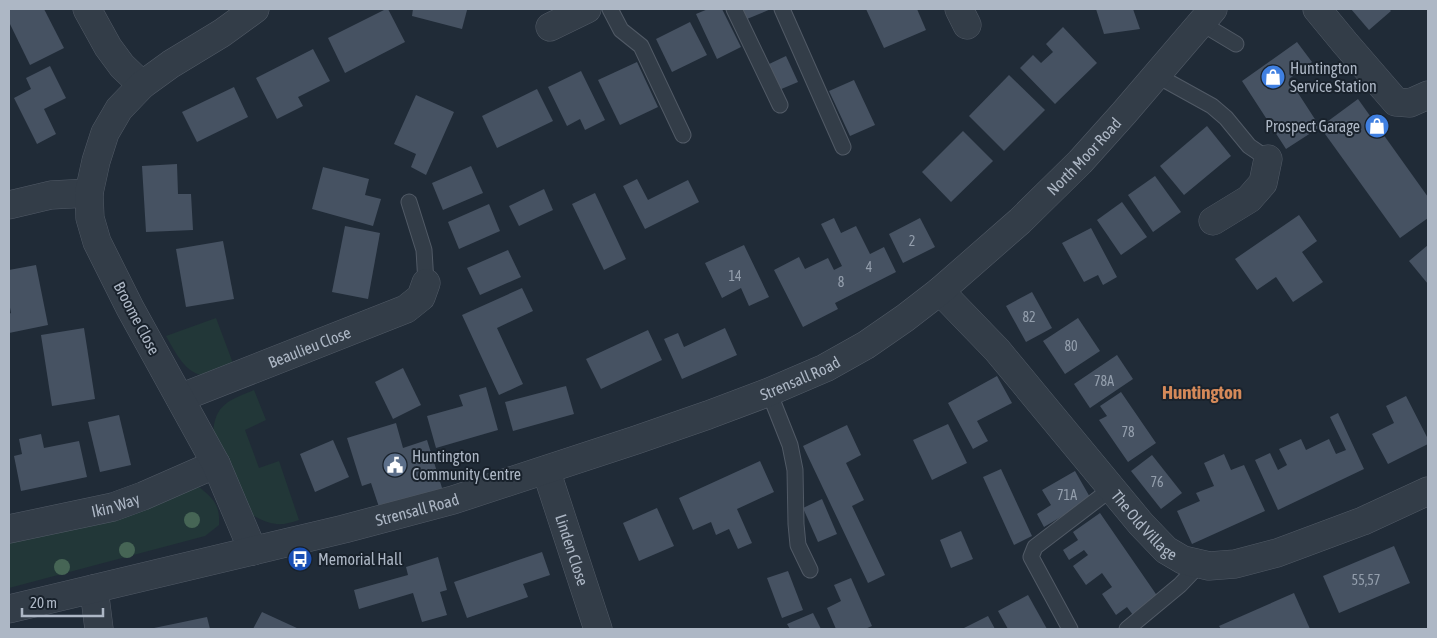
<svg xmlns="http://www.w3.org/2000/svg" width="1437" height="638" viewBox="0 0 1437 638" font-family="'Asap Condensed',sans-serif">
	<rect width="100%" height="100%" fill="#202b37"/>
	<g fill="#223738">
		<path d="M 216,318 L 234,366 C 227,369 219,374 212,375 C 188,380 176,353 166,336 Z"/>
		<path d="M 254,390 L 266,420 L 245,430 L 259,468 L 279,461 L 299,520 C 280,527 270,525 252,515 L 213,434 C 215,404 228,401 254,390 Z"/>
		<path d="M 199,487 C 214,499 220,505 219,525 L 205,536 L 9,588 L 9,542 L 187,489 Z"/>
	</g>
	<g fill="#465262">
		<polygon points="9,9 44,9 64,48 30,65 9,22"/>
		<polygon points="386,9 388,9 405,42 345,73 328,38"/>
		<polygon points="413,9 462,9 467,10 462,29 412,16"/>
		<polygon points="708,9 722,9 741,47 717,59 696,14"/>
		<polygon points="743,9 771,9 747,19"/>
		<polygon points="866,9 917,9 926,30 884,48"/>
		<polygon points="1096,9 1133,9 1140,29 1104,34"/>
		<polygon points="1351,9 1389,9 1391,11 1369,30"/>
		<polygon points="690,22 707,55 672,72 656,39"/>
		<polygon points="1063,27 1097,63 1055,104 1020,68 1033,55 1041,63 1053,52 1046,44"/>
		<polygon points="1297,42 1312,62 1289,79 1320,127 1286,149 1242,81"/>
		<polygon points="313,49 330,81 298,97 303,106 277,119 256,78"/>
		<polygon points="786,56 798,82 779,90 767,65"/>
		<polygon points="637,62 658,107 620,125 598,80"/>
		<polygon points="50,66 66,98 44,109 56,134 37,144 14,98 31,89 26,78"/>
		<polygon points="581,71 605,120 585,130 580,119 567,126 548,87"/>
		<polygon points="1009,75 1045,110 1004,151 969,116"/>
		<polygon points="854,80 875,125 850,136 829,91"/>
		<polygon points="234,87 248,117 197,142 182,112"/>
		<polygon points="537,89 553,121 497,148 482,116"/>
		<polygon points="416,95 454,112 426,175 411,167 416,154 394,144"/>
		<polygon points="1358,99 1428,197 1428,218 1400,238 1320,127"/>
		<polygon points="1207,126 1231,156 1184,195 1160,166"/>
		<polygon points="963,131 993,161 951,202 922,172"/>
		<polygon points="177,164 178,194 191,194 193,230 146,232 142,166"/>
		<polygon points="471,166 483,193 443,210 432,183"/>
		<polygon points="323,167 369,179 365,195 381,199 373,226 312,209"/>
		<polygon points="1155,176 1181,212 1153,232 1128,195"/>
		<polygon points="637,179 648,200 688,180 699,202 645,229 623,186"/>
		<polygon points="544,189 553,210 519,226 509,206"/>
		<polygon points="595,193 626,259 604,270 572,204"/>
		<polygon points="1122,202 1147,237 1121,255 1097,220"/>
		<polygon points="489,204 500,231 459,249 448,222"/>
		<polygon points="1299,215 1317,241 1302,252 1323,282 1293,302 1276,277 1257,290 1235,259"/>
		<polygon points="834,218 841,233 856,226 870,254 884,247 896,272 835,303 838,309 803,327 774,270 799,257 805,269 828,258 834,270 842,266 821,224"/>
		<polygon points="920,218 935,247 903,263 889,234"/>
		<polygon points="345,226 380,233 368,299 332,292"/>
		<polygon points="1091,228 1117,277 1103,285 1098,275 1084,282 1062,243"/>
		<polygon points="223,241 234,299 186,307 176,249"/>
		<polygon points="744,245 769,297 749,306 741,288 722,298 705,263"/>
		<polygon points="1428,245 1428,284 1409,261"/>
		<polygon points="508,250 521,277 480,295 467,268"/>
		<polygon points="36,265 48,325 9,333 9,314 11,313 9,302 9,270"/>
		<polygon points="522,288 533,311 497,328 523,384 499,395 462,315"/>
		<polygon points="1032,292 1052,328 1026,342 1006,306"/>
		<polygon points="1078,318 1100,351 1065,374 1043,341"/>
		<polygon points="84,328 95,399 52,406 41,335"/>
		<polygon points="725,328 737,355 682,379 664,339 678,333 684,347"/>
		<polygon points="648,330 662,360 601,389 586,359"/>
		<polygon points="1117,355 1133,379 1090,408 1074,384"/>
		<polygon points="403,368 421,405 393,419 375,382"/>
		<polygon points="997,376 1012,403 977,421 988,441 973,449 948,403"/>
		<polygon points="566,386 574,414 513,431 505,402"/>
		<polygon points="486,387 498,430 436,448 427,416 463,406 459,395"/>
		<polygon points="1121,392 1156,443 1128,462 1099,420 1107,416 1100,406"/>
		<polygon points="1406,396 1428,439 1428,444 1388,464 1372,434 1394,423 1386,406"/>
		<polygon points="1338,413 1364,469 1278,510 1255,460 1270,453 1278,470 1287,465 1279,449 1301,439 1306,450 1329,439 1336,454 1346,450 1330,417"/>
		<polygon points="119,415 131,465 100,472 88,422"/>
		<polygon points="396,423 403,448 427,440 443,491 380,510 371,483 362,486 347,438"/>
		<polygon points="948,424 967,463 932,480 913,440"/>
		<polygon points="847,425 861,455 846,463 864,500 852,506 885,575 868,583 803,446"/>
		<polygon points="41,434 44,448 79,441 87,477 21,491 14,456 22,454 19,439"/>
		<polygon points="333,440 349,477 315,492 300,454"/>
		<polygon points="1224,454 1231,470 1244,465 1265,511 1192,544 1177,511 1200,501 1196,493 1214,486 1204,463"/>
		<polygon points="1152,455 1182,493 1161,509 1131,471"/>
		<polygon points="760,461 774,492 737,509 752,543 738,549 729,529 716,535 711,522 693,530 679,498"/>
		<polygon points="1001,469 1032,536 1014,545 983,477"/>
		<polygon points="1075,471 1091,499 1044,527 1037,514 1051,505 1042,490"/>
		<polygon points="822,499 837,534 818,542 803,508"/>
		<polygon points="657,508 674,546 639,561 623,523"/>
		<polygon points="1100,513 1158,597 1133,615 1127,607 1116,615 1102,594 1112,587 1102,573 1086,585 1073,566 1088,555 1084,550 1069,560 1063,550 1078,540 1073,532"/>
		<polygon points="961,531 973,559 951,568 940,540"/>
		<polygon points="1394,546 1410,583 1339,613 1323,576"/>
		<polygon points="542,552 550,575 523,584 528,597 467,618 454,582"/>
		<polygon points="438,557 447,590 440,592 447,615 422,622 413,593 359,609 354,590 408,575 406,567"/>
		<polygon points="788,571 803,610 782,618 767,578"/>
		<polygon points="851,578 872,626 865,629 836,629 827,608 841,601 834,585"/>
		<polygon points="1294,593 1310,629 1221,629 1219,626"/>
		<polygon points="1028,595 1047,629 1008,629 998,611"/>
		<polygon points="262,612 299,629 253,629"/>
		<polygon points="813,613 821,629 790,629 787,624"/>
		<polygon points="988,616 995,629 962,629"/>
		<polygon points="207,617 210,629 154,629 154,628"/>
	</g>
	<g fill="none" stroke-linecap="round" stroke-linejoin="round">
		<defs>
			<g id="service">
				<polyline points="610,9 621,30 641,46 683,135"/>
				<polyline points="734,9 780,105"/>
				<polyline points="782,9 843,147"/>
				<polyline points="1201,23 1236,44"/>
				<polyline points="1156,75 1212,106 1226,118 1249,146 1268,159"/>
				<polyline points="409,202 424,250 426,283"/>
				<polyline points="769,392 790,445 795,470 796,524 798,545 810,570"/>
				<polyline points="1070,629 1031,557 1035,547 1111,489"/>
				<polyline points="1127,629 1180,585 1199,565"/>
			</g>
			<g id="minor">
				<polyline points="87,9 108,47 122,66 142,85"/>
				<polyline points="959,9 967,25"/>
				<polyline points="1317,9 1345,43 1396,102 1410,103 1428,95"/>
				<polyline points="550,27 587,9"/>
				<polyline points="9,205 51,195 89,193"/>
				<polyline points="1213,221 1249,199 1263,183 1268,159"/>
				<path id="s1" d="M 940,291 L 997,350 L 1141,524 L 1166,550 L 1183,560 L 1209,566 L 1235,564 L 1277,553 L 1363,521 L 1428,491"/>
				<path id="s2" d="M 180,398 L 406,309 L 421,297 L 426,283"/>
				<path id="s3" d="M 546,470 L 598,629"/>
				<path id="s4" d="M 9,529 L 113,507 L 143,496 L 216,464"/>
				<polyline points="253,551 216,464 130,308 97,242 90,218 89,193 96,161 105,133 119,109 142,85 171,64 222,33 255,9"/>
				<polyline points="94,589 99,629"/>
			</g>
			<g id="tertiary">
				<path id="s5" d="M 9,609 L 344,529 L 453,500 L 636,440 L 708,415 L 769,392 L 825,368 L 866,345 L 905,318 L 940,291 L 1020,221 L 1080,162 L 1124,113 L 1213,9"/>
			</g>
		</defs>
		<use href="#service" stroke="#515a66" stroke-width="17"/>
		<use href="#minor" stroke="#515a66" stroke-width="29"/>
		<use href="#tertiary" stroke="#515a66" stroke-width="29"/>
		<use href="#service" stroke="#333d48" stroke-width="15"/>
		<use href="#minor" stroke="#333d48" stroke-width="28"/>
		<use href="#tertiary" stroke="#333d48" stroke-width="28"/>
	</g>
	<g fill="#466555">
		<circle cx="192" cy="520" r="8"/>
		<circle cx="127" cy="550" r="8"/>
		<circle cx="62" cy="567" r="8"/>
	</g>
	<defs>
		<symbol id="shop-disc" viewBox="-11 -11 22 22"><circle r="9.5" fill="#3f7fe0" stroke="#19222c"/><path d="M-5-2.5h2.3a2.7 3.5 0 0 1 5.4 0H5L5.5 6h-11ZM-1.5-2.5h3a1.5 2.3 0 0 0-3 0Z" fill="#fff"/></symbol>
		<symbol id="civic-disc" viewBox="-11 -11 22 22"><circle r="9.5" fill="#5c6f8a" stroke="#19222c"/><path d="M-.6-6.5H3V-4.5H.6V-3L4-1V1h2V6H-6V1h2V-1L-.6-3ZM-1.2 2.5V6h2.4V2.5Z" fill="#fff"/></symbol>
		<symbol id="bus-disc" viewBox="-11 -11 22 22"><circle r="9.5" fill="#1a4fb4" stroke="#19222c"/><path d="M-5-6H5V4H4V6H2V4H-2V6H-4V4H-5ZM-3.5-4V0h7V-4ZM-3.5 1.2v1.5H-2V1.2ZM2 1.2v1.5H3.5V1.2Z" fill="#fff"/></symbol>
	</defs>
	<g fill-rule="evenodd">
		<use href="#shop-disc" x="1259" y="63" width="28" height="28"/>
		<use href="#shop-disc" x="1363" y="112" width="28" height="28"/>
		<use href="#civic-disc" x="381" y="451" width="28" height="28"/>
		<use href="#bus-disc" x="286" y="545" width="28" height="28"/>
	</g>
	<g text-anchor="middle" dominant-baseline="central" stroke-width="4" stroke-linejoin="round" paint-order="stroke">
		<g font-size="14" fill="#939eac">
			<text x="912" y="241">2</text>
			<text x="869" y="267">4</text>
			<text x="735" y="276">14</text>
			<text x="841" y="282">8</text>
			<text x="1029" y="317">82</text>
			<text x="1071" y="346">80</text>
			<text x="1104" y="381">78A</text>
			<text x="1128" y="432">78</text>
			<text x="1157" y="482">76</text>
			<text x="1067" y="495">71A</text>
			<text x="1366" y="580">55,57</text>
		</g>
		<g font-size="16" fill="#adb7c5" stroke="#19222c" text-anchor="start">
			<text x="1290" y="68">Huntington<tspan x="1290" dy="18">Service Station</tspan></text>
			<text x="1360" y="126" text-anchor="end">Prospect Garage</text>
			<text x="412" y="456">Huntington<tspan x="412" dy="18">Community Centre</tspan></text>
			<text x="318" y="559">Memorial Hall</text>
		</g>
		<g font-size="16" fill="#adb7c5" stroke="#19222c">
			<text stroke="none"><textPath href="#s5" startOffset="1188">North Moor Road</textPath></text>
			<text transform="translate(137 318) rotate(62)">Broome Close</text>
			<text stroke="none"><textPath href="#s2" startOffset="139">Beaulieu Close</textPath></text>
			<text stroke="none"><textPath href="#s5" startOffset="825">Strensall Road</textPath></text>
			<text stroke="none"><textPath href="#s4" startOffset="109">Ikin Way</textPath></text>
			<text stroke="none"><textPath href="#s5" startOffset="420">Strensall Road</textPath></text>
			<text stroke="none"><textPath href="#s1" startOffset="311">The Old Village</textPath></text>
			<text stroke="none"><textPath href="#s3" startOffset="84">Linden Close</textPath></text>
		</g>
		<g font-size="19" font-weight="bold" fill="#d48959" stroke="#19222c">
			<text x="1202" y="392">Huntington</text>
		</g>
	</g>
	<rect width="1437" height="638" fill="none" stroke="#adb7c5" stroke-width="20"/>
	<path d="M22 608v8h81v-8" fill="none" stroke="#adb7c5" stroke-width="2.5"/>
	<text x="30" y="608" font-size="15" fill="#adb7c5" stroke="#19222c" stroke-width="4" paint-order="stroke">20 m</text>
</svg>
